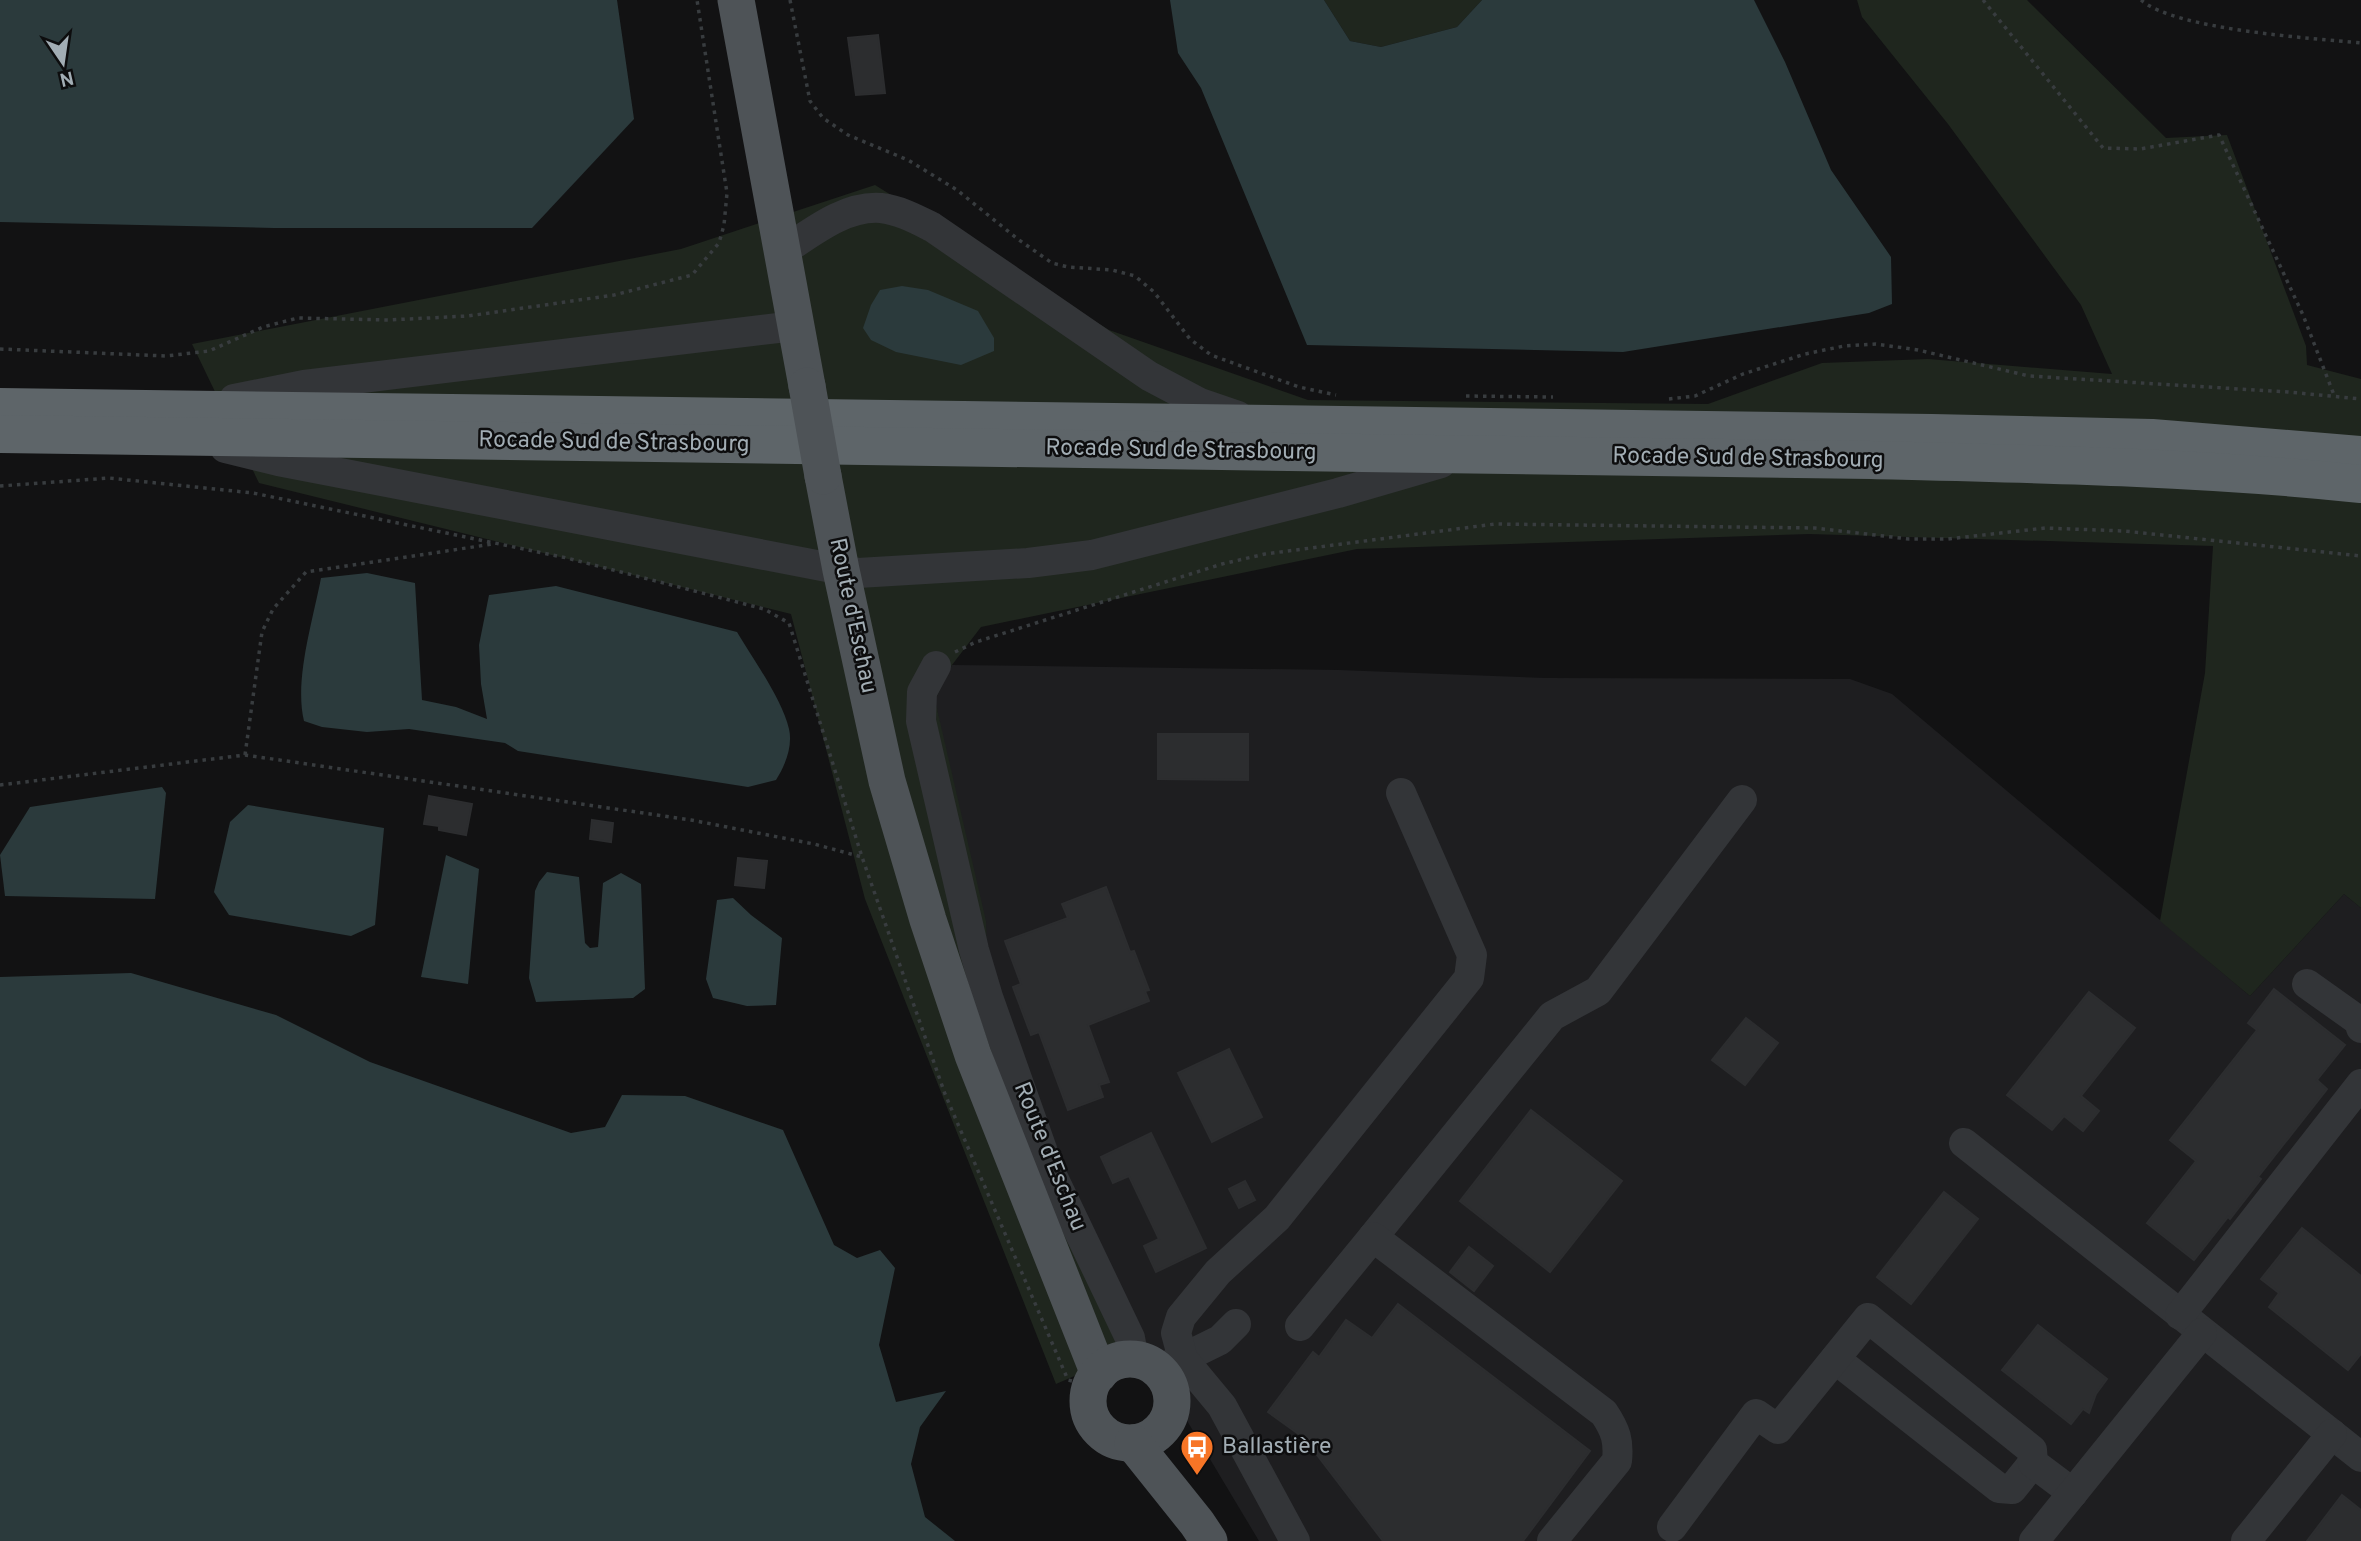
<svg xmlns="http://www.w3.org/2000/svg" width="2361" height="1541" viewBox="0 0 2361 1541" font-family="Overpass,sans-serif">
	<rect width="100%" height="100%" fill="#121213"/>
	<polygon fill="#1e1e20" points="952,665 1339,670 1546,678 1850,679 1892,694 2250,996 2344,894 2361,908 2361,1541 1259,1541 1183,1414 1103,1261 1042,1111 987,957 935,700"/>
	<g fill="#1f261e">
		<polygon points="1324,0 1482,0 1457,27 1381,47 1350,41"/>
		<polygon points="1857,0 2027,0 2166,138 2227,135 2306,346 2307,365 2361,379 2361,908 2344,894 2250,996 2160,921 2205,673 2213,546 1809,534 1357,549 981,627 952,665 935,700 986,921 987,957 1042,1111 1103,1261 1146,1345 1056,1384 865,899 791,614 259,483 192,344 681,249 875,185 1109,330 1308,400 1708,404 1822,363 1928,359 2112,374 2081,305 1948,124 1862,17"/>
	</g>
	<g fill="#2b3a3c">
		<polygon points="0,0 617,0 634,119 532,228 274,228 0,222"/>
		<polygon points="1170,0 1324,0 1350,41 1381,47 1457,27 1482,0 1754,0 1785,62 1831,170 1891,257 1892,304 1869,313 1623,352 1307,345 1201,88 1178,53"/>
		<polygon points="902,286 928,290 978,311 994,338 994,351 961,365 896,352 871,340 863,328 871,305 880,290"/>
		<path d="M 367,573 L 415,583 L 422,700 L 456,707 L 487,719 L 481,684 L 479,645 L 489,595 L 556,586 L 737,632 C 753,659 782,699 789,729 C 793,746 785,766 776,780 L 748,787 L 518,751 L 505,743 L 409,729 L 367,732 L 322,727 L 304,721 C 294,680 313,620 321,578 Z"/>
		<polygon points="162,787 166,793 155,899 5,896 0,855 30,807"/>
		<polygon points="248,805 384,828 375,925 351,936 229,915 214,892 230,822"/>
		<polygon points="446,855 479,869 468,984 421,977"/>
		<polygon points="547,872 579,877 585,943 590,948 598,947 603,883 621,873 641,884 645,989 633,998 536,1002 529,978 535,891 539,882"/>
		<polygon points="733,898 751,915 782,938 776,1005 747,1006 713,998 706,979 717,900"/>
		<polygon points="131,973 276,1015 370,1062 571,1133 605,1127 622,1095 685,1096 783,1130 834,1245 857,1258 880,1250 895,1268 879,1345 896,1402 946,1391 920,1427 911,1464 925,1517 955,1541 0,1541 0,977"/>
	</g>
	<g fill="#2c2d2f" stroke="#2c2d2f" stroke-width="2">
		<polygon points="878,35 885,93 856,95 848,38"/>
		<polygon points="1158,734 1248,734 1248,780 1158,779"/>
		<polygon points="429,796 472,804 466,835 439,830 439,826 424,824"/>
		<polygon points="592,820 613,823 611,842 590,839"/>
		<polygon points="738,858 767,861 764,888 735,885"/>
		<polygon points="1106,887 1130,952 1134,951 1149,990 1145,991 1149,1001 1088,1025 1109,1082 1099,1085 1103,1097 1068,1110 1039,1032 1031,1035 1013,987 1021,984 1005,941 1068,918 1062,904"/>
		<polygon points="2274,989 2345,1045 2317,1080 2327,1089 2258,1177 2261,1179 2230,1219 2228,1217 2194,1260 2147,1223 2196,1161 2170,1140 2257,1030 2248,1023"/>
		<polygon points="2089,992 2135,1028 2081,1096 2099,1111 2083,1131 2064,1116 2052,1130 2007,1095"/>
		<polygon points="1746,1018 1778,1043 1745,1085 1712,1060"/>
		<polygon points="1229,1049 1262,1117 1212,1142 1178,1073"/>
		<polygon points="1531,1110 1622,1181 1550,1272 1460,1201"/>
		<polygon points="1151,1133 1206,1248 1156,1272 1144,1246 1159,1239 1129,1176 1113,1183 1101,1157"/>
		<polygon points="1245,1181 1255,1200 1239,1208 1229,1189"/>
		<polygon points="1944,1192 1978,1219 1911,1304 1877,1277"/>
		<polygon points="2302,1228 2361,1276 2361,1354 2348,1370 2269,1307 2279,1293 2261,1279"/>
		<polygon points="1469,1247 1493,1266 1474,1291 1450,1272"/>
		<polygon points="1398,1304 1590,1451 1523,1541 1383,1541 1304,1438 1268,1412 1313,1352 1319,1357 1346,1320 1372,1338"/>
		<polygon points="2038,1325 2107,1379 2096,1394 2089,1413 2083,1409 2071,1424 2002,1370"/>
		<polygon points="2342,1495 2361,1510 2361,1541 2307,1541"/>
	</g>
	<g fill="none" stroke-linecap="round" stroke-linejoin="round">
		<g stroke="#383c3f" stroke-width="3.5" stroke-dasharray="3.5 5" stroke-linecap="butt">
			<polyline points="790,0 810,101 823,118 848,135 908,160 957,190 1019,240 1052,263 1068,267 1112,270 1135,276 1154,292 1190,339 1211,355 1299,387 1336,395"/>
			<polyline points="1983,0 2103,148 2140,149 2219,135 2303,315 2334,395"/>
			<path d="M 2141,0 C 2176,30 2311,38 2361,43"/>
			<polyline points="0,349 166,356 209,351 263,327 298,318 388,320 468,316 614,295 692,275 719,243 724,225 727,193 697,0"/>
			<polyline points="1466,396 1553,397"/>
			<polyline points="1669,399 1695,396 1743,374 1805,354 1844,346 1876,344 1918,350 2029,376 2288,392 2361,399"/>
			<polyline points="0,486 109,478 253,493 567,558 764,609 789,623 862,857 945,1094 1068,1380 1072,1381"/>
			<polyline points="955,652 976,642 1222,564 1265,554 1495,524 1815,528 1909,539 1948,539 2045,528 2124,531 2361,556"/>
			<polyline points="245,755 262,632 273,609 306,572 493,544"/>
			<polyline points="0,785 245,755 691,820 814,844 862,857"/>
		</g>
		<g stroke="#333538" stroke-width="30">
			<path d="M 782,252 C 811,233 845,205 881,208 C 899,210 916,219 932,227 L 1149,376 L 1200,403 L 1238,416"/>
			<polyline points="234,399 304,385 795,326"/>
			<polyline points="225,448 278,461 858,573 1028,563 1092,555 1338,493 1441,463"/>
			<polyline points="936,666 922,692 921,721 974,950 988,997 1049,1169 1130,1338 1134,1360"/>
			<polyline points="2307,984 2359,1021 2361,1028"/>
			<polyline points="1964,1143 2361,1457"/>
			<polyline points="1373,1237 1552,1016 1598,991 1742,800"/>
			<polyline points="2180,1315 2361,1084"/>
			<path d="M 1300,1326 L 1373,1237 L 1604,1413 C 1616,1431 1619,1441 1617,1461 L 1552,1541"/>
			<polyline points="1835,1359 1999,1488 2012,1489 2033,1463"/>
			<polyline points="1159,1370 1220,1340 1236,1324"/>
			<polyline points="1672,1527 1756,1414 1778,1429 1868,1318 2032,1450 2033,1463 2073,1493"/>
			<polyline points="1295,1541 1222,1406 1183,1359 1176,1333 1181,1317 1218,1272 1277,1218 1469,978 1472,955 1401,793"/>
			<polyline points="2034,1541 2202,1333"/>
			<polyline points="2246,1541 2332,1434"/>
		</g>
		<g stroke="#4e5357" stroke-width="37">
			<polyline points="736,0 807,386"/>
			<polyline points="823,476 841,570 887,781 928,920 973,1055 1099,1374"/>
			<circle cx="1130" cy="1401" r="42"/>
			<polyline points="1133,1443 1197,1523 1209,1541"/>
		</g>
		<g stroke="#5e6569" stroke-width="38">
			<polyline points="0,407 1932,433 2152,438 2361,455"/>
			<path d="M 0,434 L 1871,460 C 2035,464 2198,467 2361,484"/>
		</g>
		<polyline stroke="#4e5357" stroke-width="37" points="807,386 823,476"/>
	</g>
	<defs>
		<symbol id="bus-pin" viewBox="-11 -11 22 30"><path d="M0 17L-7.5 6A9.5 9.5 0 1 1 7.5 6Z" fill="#f77526" stroke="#0d0d0e"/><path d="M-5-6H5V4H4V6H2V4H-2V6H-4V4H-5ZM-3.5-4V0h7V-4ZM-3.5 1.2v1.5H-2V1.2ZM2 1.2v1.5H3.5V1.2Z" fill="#fff"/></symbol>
	</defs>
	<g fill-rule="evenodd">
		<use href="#bus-pin" x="1178" y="1428" width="38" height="52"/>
	</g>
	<g text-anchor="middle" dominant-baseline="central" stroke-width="5" stroke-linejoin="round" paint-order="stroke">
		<g font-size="23" fill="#a2adb4" stroke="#0d0d0e">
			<text transform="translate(614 443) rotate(1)">Rocade Sud de Strasbourg</text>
			<text transform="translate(1181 451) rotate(1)">Rocade Sud de Strasbourg</text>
			<text transform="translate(1748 459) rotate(1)">Rocade Sud de Strasbourg</text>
			<text transform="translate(852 616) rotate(78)">Route d'Eschau</text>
			<text transform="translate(1049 1157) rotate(68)">Route d'Eschau</text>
		</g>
		<g font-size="23" fill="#a2adb4" stroke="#0d0d0e" text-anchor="start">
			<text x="1222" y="1447">Ballastière</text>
		</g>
	</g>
	<g transform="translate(63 63) rotate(167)" stroke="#0d0d0e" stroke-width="5" paint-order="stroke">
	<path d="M0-5L12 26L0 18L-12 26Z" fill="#a2adb4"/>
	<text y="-10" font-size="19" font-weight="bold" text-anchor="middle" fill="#a2adb4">N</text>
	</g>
</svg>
